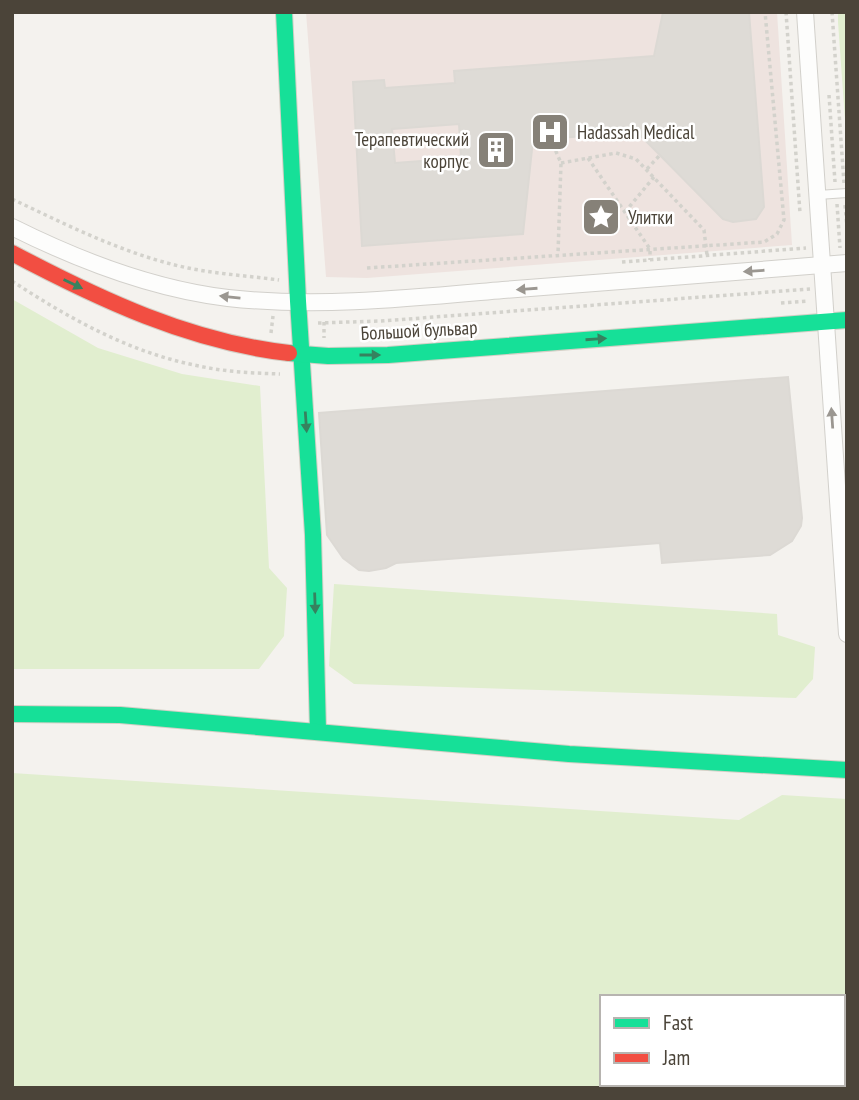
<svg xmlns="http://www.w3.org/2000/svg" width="859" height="1100" viewBox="0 0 859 1100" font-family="'PT Sans Narrow',sans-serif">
	<rect width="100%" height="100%" fill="#f4f2ee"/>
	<polygon fill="#eee3df" points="306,12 777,12 792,245 367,278 326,277"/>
	<g fill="#e1eecf" fill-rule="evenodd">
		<polygon points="838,12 847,12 847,148 838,22"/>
		<polygon points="12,299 98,348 182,374 260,386 269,568 287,588 284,636 259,669 12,669"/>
		<polygon points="334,584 777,614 778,635 815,647 813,679 796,698 354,684 329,666"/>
		<path d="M 12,773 L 739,820 L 782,795 L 847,799 L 847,1088 L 12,1088 ZM 602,997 L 843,997 L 843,1084 L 602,1084 Z"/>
	</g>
	<g fill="#dedbd6" stroke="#dcd9d4" stroke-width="2" fill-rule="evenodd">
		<path d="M 663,12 L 749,12 L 764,207 L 756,219 L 733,222 L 723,219 L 637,132 L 533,140 L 523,234 L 362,246 L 353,82 L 384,80 L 385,88 L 455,83 L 454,71 L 654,56 ZM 459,124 L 461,158 L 395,163 L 392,129 Z"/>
		<polygon points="788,377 802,518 801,526 792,541 770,555 662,563 660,543 396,563 386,568 369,571 359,570 343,558 327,535 319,413"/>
	</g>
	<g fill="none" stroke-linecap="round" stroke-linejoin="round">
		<defs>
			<polyline id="lane" points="818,195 847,193"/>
			<g id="street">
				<polyline points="805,12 847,634"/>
				<path d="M 12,227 C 80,261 152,289 228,298 C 319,308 412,298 503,290 C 618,281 732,273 847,263"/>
			</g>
			<g id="fast">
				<polyline points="284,12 298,301 313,535 318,731"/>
				<polyline points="289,353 328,356 388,355 847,320"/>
				<polyline points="12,714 120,715 569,754 847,770"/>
			</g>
			<path id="jam" d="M 12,253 C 99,299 190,342 289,353"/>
		</defs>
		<use href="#lane" stroke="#d2d0cb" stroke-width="10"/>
		<use href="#street" stroke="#d2d0cb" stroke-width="18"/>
		<use href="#fast" stroke="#d3cfc5" stroke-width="18"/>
		<use href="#jam" stroke="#d3cfc5" stroke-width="18"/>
		<g stroke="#d3d2cc" stroke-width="3.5" stroke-dasharray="3.5 3.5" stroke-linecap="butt">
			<polyline points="786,12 800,213"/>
			<polyline points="832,12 844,183"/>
			<polyline points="829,95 835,182"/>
			<polyline points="550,138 561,163 558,254"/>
			<polyline points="588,158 650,249 650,260"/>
			<polyline points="561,163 616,153 636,159 704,230 707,255"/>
			<polyline points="647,169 660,155"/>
			<path d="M 12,199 C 69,226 126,255 188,268 C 218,274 249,276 279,280"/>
			<polyline points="837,204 840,248"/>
			<polyline points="845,205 847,227"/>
			<polyline points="625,212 654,177"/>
			<polyline points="622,262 806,248"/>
			<polyline points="367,268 764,242 777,234 784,220 765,12"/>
			<path d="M 12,281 C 70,319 131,353 199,366 C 226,372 253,373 280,374"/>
			<polyline points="781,303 808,301"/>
			<polyline points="324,322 324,338"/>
			<polyline points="318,323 381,321 810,289"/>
			<polyline points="271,333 273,316"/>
		</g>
		<use href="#lane" stroke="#fdfdfc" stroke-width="8"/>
		<use href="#street" stroke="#fdfdfc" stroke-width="16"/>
		<use href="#fast" stroke="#16e098" stroke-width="16"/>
		<use href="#jam" stroke="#f24e42" stroke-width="16"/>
	</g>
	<defs><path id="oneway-solid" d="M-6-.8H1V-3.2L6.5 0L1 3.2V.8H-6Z" transform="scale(1.75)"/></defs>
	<g fill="#9b9791">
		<use href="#oneway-solid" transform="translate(754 271) rotate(176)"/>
		<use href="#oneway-solid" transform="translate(527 289) rotate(176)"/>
		<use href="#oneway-solid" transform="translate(230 297) rotate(-174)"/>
		<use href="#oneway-solid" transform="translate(832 418) rotate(-94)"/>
	</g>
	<g fill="#36825f">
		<use href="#oneway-solid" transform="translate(73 284) rotate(26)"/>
		<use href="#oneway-solid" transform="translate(596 339) rotate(-4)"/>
		<use href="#oneway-solid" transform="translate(370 355)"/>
		<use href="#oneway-solid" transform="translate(306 422) rotate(86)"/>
		<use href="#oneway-solid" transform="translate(315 603) rotate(88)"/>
	</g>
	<defs>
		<symbol id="hospital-square" viewBox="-11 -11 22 22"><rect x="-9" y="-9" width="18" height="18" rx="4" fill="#868178" stroke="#fff"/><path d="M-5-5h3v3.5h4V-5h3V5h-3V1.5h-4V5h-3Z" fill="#fff"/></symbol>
		<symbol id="building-square" viewBox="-11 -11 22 22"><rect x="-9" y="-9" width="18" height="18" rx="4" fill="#868178" stroke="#fff"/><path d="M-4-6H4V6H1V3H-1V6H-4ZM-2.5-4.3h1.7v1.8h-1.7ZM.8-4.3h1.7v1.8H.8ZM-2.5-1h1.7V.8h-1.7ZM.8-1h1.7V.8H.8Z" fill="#fff"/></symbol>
		<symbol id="sight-square" viewBox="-11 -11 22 22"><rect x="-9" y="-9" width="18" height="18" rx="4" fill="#868178" stroke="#fff"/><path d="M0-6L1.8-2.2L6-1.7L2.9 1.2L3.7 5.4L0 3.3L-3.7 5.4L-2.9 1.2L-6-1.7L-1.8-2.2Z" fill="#fff"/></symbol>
	</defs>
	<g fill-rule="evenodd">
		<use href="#hospital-square" x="528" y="110" width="44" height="44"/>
		<use href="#building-square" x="474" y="128" width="44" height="44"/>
		<use href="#sight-square" x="579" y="195" width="44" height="44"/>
	</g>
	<g text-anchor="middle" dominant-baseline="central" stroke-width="5" stroke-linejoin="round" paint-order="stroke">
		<g font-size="19" fill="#4b4439" stroke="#fff" text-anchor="start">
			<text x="577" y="132">Hadassah Medical</text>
			<text x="469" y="139" text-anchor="end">Терапевтический<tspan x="469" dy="22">корпус</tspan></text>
			<text x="628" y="217">Улитки</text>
		</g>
		<g font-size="19" fill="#4b4439" stroke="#fff">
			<text transform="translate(419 330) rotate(-3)">Большой бульвар</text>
		</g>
	</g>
	<rect width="859" height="1100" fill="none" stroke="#4b4439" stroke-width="28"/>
	<rect x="600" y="995" width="245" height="91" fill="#ffffff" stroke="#b7b4b0" stroke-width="2"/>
	<rect x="614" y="1018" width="35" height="10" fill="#16e098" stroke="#b7b4b0" stroke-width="2"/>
	<text x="663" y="1030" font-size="21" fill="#4b4439">Fast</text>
	<rect x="614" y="1053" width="35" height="10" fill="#f24e42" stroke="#b7b4b0" stroke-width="2"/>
	<text x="663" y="1065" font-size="21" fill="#4b4439">Jam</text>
</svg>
